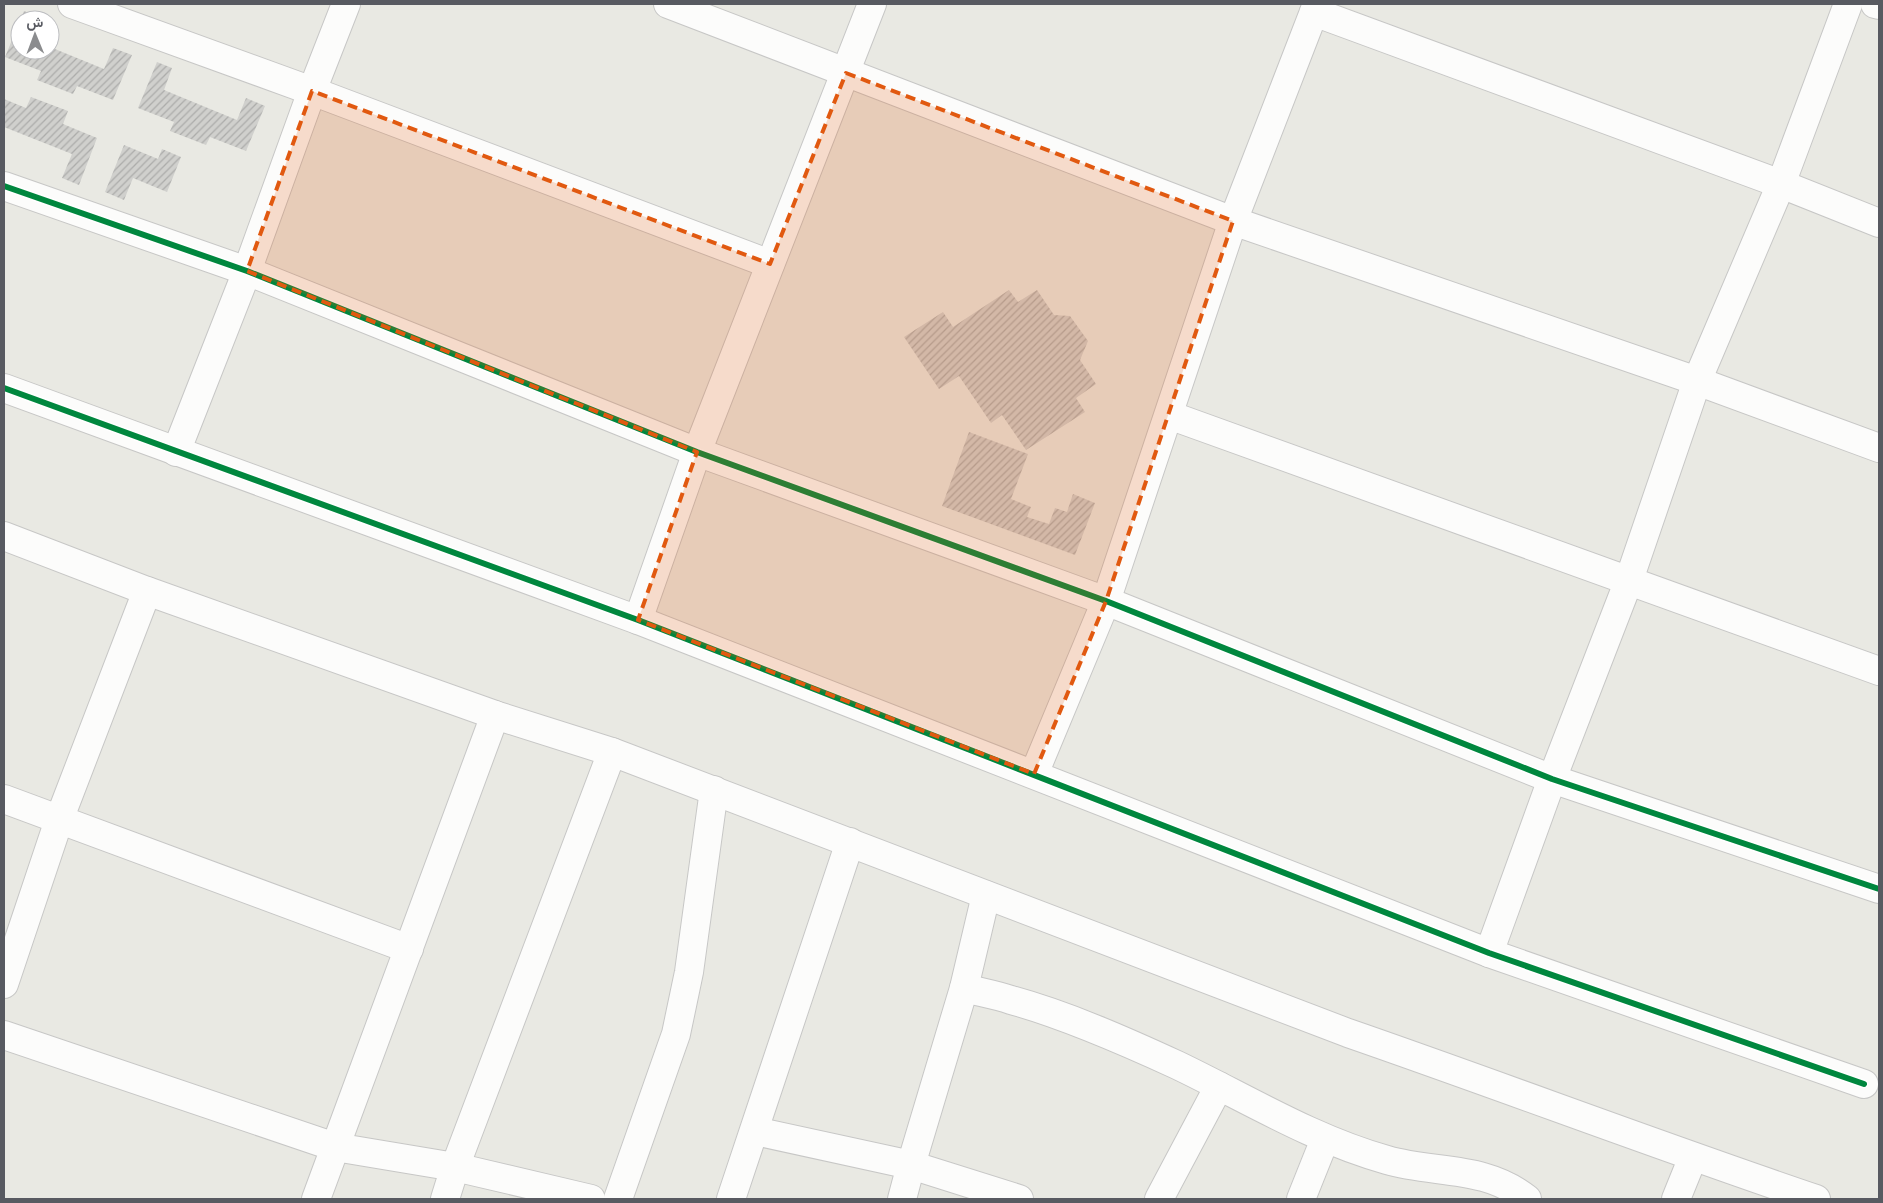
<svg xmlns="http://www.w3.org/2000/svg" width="1883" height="1203" viewBox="0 0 1883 1203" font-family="Signika,Vazirmatn,sans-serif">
	<defs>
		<pattern id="building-hatch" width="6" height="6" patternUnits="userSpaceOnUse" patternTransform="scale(1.25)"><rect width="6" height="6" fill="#d0d0cd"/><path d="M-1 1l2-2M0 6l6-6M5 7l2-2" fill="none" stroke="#acacaa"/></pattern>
	</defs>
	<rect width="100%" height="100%" fill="#e9e9e3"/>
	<g fill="url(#building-hatch)">
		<polygon points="24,11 39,17 38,20 20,20 20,50 50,50 50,47 104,69 113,48 132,55 113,100 77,86 73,94 37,80 41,71 5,57"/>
		<polygon points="157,62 172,68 164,90 237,120 246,98 265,106 246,151 210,137 206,145 170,131 174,122 138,108"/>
		<polygon points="31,97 68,111 63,124 97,138 79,185 62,178 72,154 4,127 4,99 26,108"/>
		<polygon points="124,145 158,159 162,149 181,157 167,192 133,178 124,200 105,192"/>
		<polygon points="1009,290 1018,302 1037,290 1054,315 1070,316 1088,341 1080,360 1096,384 1076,398 1085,412 1026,450 1002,415 991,423 959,376 939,389 904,337 943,312 953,327"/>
		<polygon points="969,432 1028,454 1011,499 1031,507 1027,517 1049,524 1055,508 1067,512 1073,494 1095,503 1075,555 942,506"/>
	</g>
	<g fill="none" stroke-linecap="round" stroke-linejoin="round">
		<defs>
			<g id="minor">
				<polyline points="72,4 312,91 770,264"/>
				<polyline points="668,4 1233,221 1697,381 1879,448"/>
				<polyline points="1875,4 1879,5"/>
				<polyline points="1314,12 1781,184 1879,223"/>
				<polyline points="4,186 247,271 697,452 1106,601 1552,779 1879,889"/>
				<polyline points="4,388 638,620 1489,953 1864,1084"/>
				<polyline points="1169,415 1879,671"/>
				<polyline points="176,452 247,271 312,91 346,4"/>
				<path d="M 4,536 L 147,591 L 495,715 L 612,752 L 1348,1033 C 1504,1087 1659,1146 1816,1199"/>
				<polyline points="638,620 697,452 872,4"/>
				<polyline points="1034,774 1106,601 1233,221 1317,4"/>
				<polyline points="4,799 409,949"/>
				<polyline points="1489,953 1552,779 1629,580 1697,381 1781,184 1848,4"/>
				<polyline points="4,984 59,820 147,591"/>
				<path d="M 964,988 C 979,992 996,995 1011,1000 C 1066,1015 1125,1041 1177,1065 C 1246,1098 1312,1139 1387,1160 C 1435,1174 1485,1165 1527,1199"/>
				<polyline points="4,1035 335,1147 455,1167 591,1199"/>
				<polyline points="755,1131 911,1165 1019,1199"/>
				<polyline points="316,1199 495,715"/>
				<polyline points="445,1199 455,1167 612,752"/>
				<polyline points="618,1199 676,1034 689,972 714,790"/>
				<polyline points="731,1199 850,842"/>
				<polyline points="902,1199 911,1165 964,988 986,895"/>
				<polyline points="1159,1199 1219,1086"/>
				<polyline points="1301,1199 1325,1139"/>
				<polyline points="1676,1199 1693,1157"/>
			</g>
		</defs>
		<use href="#minor" stroke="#c7c7c6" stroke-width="30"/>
		<use href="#minor" stroke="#fcfcfb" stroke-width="28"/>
		<defs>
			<g id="cycleway">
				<polyline points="4,186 247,271 697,452 1106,601 1552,779 1879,889"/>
				<polyline points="4,388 638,620 1489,953 1864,1084"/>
			</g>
		</defs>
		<use href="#cycleway" stroke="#fff" stroke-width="9"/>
		<use href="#cycleway" stroke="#00873e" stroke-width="6"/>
	</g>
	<path fill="#e15910" fill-opacity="0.2" stroke="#e15910" stroke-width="4" stroke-dasharray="10 6" stroke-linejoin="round" d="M 846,73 L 1233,221 L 1106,601 L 1034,774 L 638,620 L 697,452 L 247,271 L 312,91 L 770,264 Z"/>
	<rect width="1883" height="1203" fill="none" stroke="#585a61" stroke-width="10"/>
	<g transform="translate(35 35) rotate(359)"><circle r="24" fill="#ffffff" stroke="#bcbdc0"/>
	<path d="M0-4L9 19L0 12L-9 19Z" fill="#8b8c8e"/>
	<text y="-8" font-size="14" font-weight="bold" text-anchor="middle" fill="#585a61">ش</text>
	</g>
</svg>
